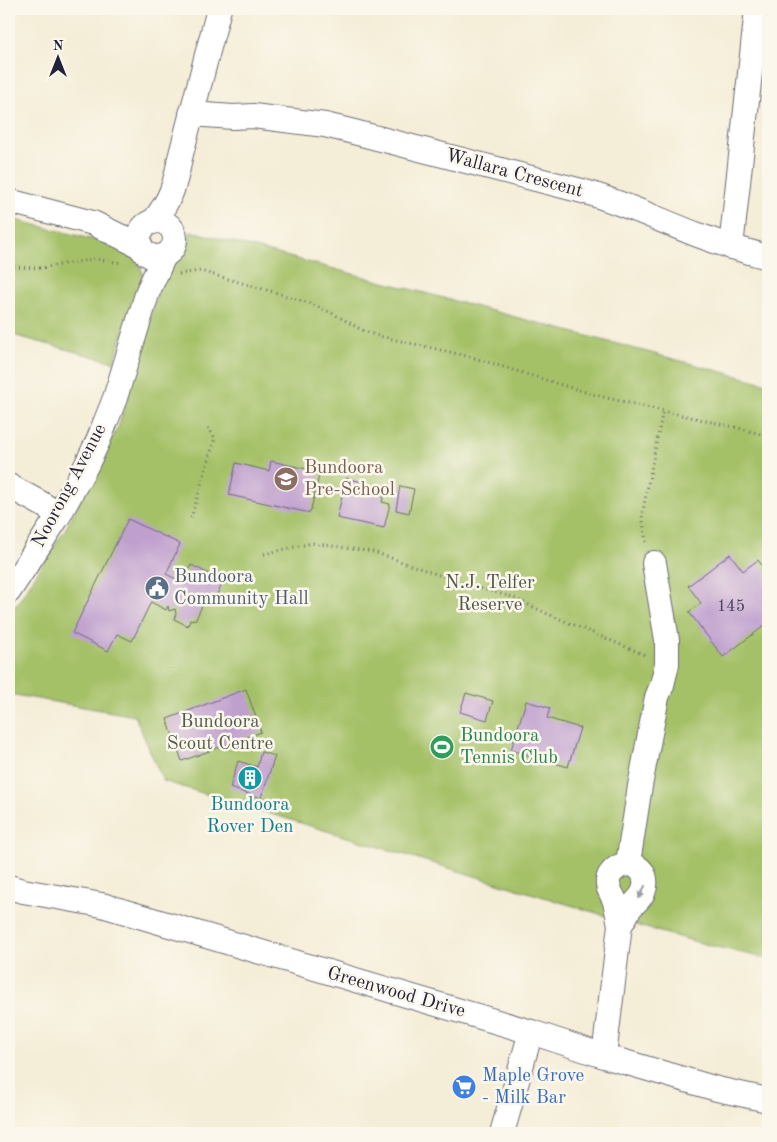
<svg xmlns="http://www.w3.org/2000/svg" width="777" height="1142" viewBox="0 0 777 1142" font-family="'Old Standard TT',serif">
	<rect width="100%" height="100%" fill="#fbf7ec"/>
	<filter id="ink" filterUnits="userSpaceOnUse"><feTurbulence type="fractalNoise" baseFrequency=".02" numOctaves="2"/><feDisplacementMap in="SourceGraphic" scale="10" xChannelSelector="R" yChannelSelector="G"/><feConvolveMatrix kernelMatrix="1 2 1 2 8 2 1 2 1" color-interpolation-filters="sRGB"/></filter>
	<filter id="wash" filterUnits="userSpaceOnUse"><feTurbulence type="fractalNoise" baseFrequency=".0096" numOctaves="4" result="noise"/><feDisplacementMap in="SourceGraphic" scale="20" xChannelSelector="R" yChannelSelector="G"/><feGaussianBlur stdDeviation="1.12" result="paint"/><feColorMatrix in="noise" values="0 0 0 0 0 0 0 0 0 0 0 0 0 0 0 0 0 1.4 0 .05"/><feComposite in="paint" operator="in"/></filter>
	<g filter="url(#wash)">
		<rect width="100%" height="100%" fill="#f4edd7"/>
		<g fill="#a5c168" stroke="#647252">
			<polygon points="9,218 125,248 137,259 143,274 114,362 9,334"/>
			<polygon points="191,231 768,384 768,959 708,945 642,927 163,781 135,716 9,694 9,615 13,610 66,528 119,425 165,266 184,257"/>
		</g>
		<g id="blocks">
			<g fill="#bf9fce">
				<polygon points="271,461 320,472 310,513 229,495 236,463 269,471"/>
				<polygon points="346,478 362,482 361,490 384,495 382,502 390,504 384,528 337,518"/>
				<polygon points="400,486 414,489 409,513 396,510"/>
				<polygon points="128,519 180,544 166,574 182,582 191,565 224,581 217,594 205,599 196,619 190,620 188,626 174,619 176,614 175,609 169,611 168,606 166,610 151,602 132,641 117,634 108,651 72,633"/>
				<polygon points="730,554 743,571 758,560 768,574 768,623 723,657 689,612 701,603 688,586"/>
				<polygon points="246,689 261,732 182,761 167,719"/>
				<polygon points="466,693 493,701 487,720 460,712"/>
				<polygon points="526,701 550,708 547,718 580,728 568,767 511,750"/>
				<polygon points="261,752 275,756 261,798 230,788 238,761 257,767"/>
			</g>
		</g>
	</g>
	<g filter="url(#ink)">
		<use href="#blocks" fill-opacity="0" stroke="#6c6972" stroke-width="1"/>
		<g fill="none" stroke-linecap="round" stroke-linejoin="round">
			<defs>
				<g id="minor">
					<path d="M 191,114 L 233,117 L 253,116 L 325,125 L 350,131 L 582,191 C 622,202 659,220 698,235 C 721,244 744,251 768,257"/>
					<polyline points="9,201 93,223 140,246"/>
					<circle cx="157" cy="239" r="18"/>
					<path d="M 153,222 C 171,199 175,186 180,158 L 219,9"/>
					<polyline points="731,247 757,9"/>
					<polyline points="9,486 42,504 59,515"/>
					<polyline points="9,591 59,515 86,466 98,441 115,398 148,291 164,256"/>
					<polyline points="628,863 640,786 657,697 662,685 667,664 667,640 654,563"/>
					<polyline points="9,887 23,891 102,905 531,1032 604,1056 717,1089 768,1100"/>
					<path d="M 604,1056 L 620,925 C 618,916 617,907 614,899 C 611,892 607,888 608,881 C 608,877 610,874 613,871 C 629,855 651,870 644,890 C 642,898 635,902 630,908 C 627,914 624,920 620,925"/>
					<polyline points="502,1133 531,1032"/>
				</g>
			</defs>
			<use href="#minor" stroke="#6c6972" stroke-width="26"/>
			<g stroke="#6c6972" stroke-width="3" stroke-dasharray="1 4" stroke-linecap="butt">
				<polyline points="9,267 41,268 70,263 95,259 122,263"/>
				<polyline points="179,274 200,271 277,293 312,304 334,314 360,329 375,335 471,357 565,386 607,398 738,428 768,436"/>
				<polyline points="191,518 215,438 207,426"/>
				<polyline points="646,542 642,515 663,410"/>
				<polyline points="264,554 312,543 374,552 462,583 512,597 548,614 645,655"/>
			</g>
			<use href="#minor" stroke="#fff" stroke-width="24"/>
		</g>
		<defs><path id="oneway-solid" d="M-6-.8H1V-3.2L6.5 0L1 3.2V.8H-6Z" transform="scale(1.25)"/></defs>
		<use fill="#9c9ca7" href="#oneway-solid" transform="translate(642 892) rotate(117)"/>
	</g>
	<defs>
		<symbol id="school-disc" viewBox="-11 -11 22 22"><circle r="9.5" fill="#8d6e63" stroke="#fbf7ec"/><path d="M0-5L7-2L0 1L-7-2ZM-4 1L0 2.5L4 1V4Q0 6-4 4Z" fill="#fff"/></symbol>
		<symbol id="civic-disc" viewBox="-11 -11 22 22"><circle r="9.5" fill="#5c6f8a" stroke="#fbf7ec"/><path d="M-.6-6.5H3V-4.5H.6V-3L4-1V1h2V6H-6V1h2V-1L-.6-3ZM-1.2 2.5V6h2.4V2.5Z" fill="#fff"/></symbol>
		<symbol id="stadium-disc" viewBox="-11 -11 22 22"><circle r="9.5" fill="#2e9e5b" stroke="#fbf7ec"/><path d="M0-5a6.5 5 0 1 0 0 10a6.5 5 0 1 0 0-10ZM-3.5-1.8h7v3.6h-7Z" fill="#fff"/></symbol>
		<symbol id="building-disc" viewBox="-11 -11 22 22"><circle r="9.5" fill="#0f9aa8" stroke="#fbf7ec"/><path d="M-4-6H4V6H1V3H-1V6H-4ZM-2.5-4.3h1.7v1.8h-1.7ZM.8-4.3h1.7v1.8H.8ZM-2.5-1h1.7V.8h-1.7ZM.8-1h1.7V.8H.8Z" fill="#fff"/></symbol>
		<symbol id="supermarket-disc" viewBox="-11 -11 22 22"><circle r="9.5" fill="#3f7fe0" stroke="#fbf7ec"/><path d="M-6-5.5h2.5l.6 2H6L4.5 2H-2.5L-4.4-4H-6ZM-1.5 3.2a1.3 1.3 0 1 0 .1 0ZM3 3.2a1.3 1.3 0 1 0 .1 0Z" fill="#fff"/></symbol>
	</defs>
	<g fill-rule="evenodd">
		<use href="#school-disc" x="272" y="465" width="28" height="28"/>
		<use href="#civic-disc" x="143" y="574" width="28" height="28"/>
		<use href="#stadium-disc" x="428" y="733" width="28" height="28"/>
		<use href="#building-disc" x="236" y="764" width="28" height="28"/>
		<use href="#supermarket-disc" x="450" y="1073" width="28" height="28"/>
	</g>
	<g text-anchor="middle" dominant-baseline="central" stroke-width="5" stroke-linejoin="round" paint-order="stroke">
		<g font-size="16" fill="#494160">
			<text x="731" y="607">145</text>
		</g>
		<g font-size="19" fill="#22223b" stroke="#fbf7ec">
			<text transform="translate(514 174) rotate(15)">Wallara Crescent</text>
			<text transform="translate(70 486) rotate(-62)">Noorong Avenue</text>
			<text transform="translate(396 993) rotate(16)">Greenwood Drive</text>
		</g>
		<g font-size="19" fill="#785e54" stroke="#fbf7ec" text-anchor="start">
			<text x="304" y="468">Bundoora<tspan x="304" dy="22">Pre-School</tspan></text>
		</g>
		<g font-size="19" fill="#4e5e75" stroke="#fbf7ec" text-anchor="start">
			<text x="174" y="577">Bundoora<tspan x="174" dy="22">Community Hall</tspan></text>
		</g>
		<g font-size="19" fill="#505a4b" stroke="#fbf7ec">
			<text x="490" y="583">N.J. Telfer<tspan x="490" dy="22">Reserve</tspan></text>
			<text x="220" y="722">Bundoora<tspan x="220" dy="22">Scout Centre</tspan></text>
		</g>
		<g font-size="19" fill="#27864d" stroke="#fbf7ec" text-anchor="start">
			<text x="460" y="736">Bundoora<tspan x="460" dy="22">Tennis Club</tspan></text>
		</g>
		<g font-size="19" fill="#0d838f" stroke="#fbf7ec">
			<text x="250" y="805">Bundoora<tspan x="250" dy="22">Rover Den</tspan></text>
		</g>
		<g font-size="19" fill="#366cbe" stroke="#fbf7ec" text-anchor="start">
			<text x="482" y="1076">Maple Grove<tspan x="482" dy="22">- Milk Bar</tspan></text>
		</g>
	</g>
	<rect width="777" height="1142" fill="none" stroke="#fbf7ec" stroke-width="30"/>
	<g transform="translate(58 58)" stroke="#fbf7ec" stroke-width="4" paint-order="stroke">
	<path d="M0-4L9 19L0 12L-9 19Z" fill="#22223b"/>
	<text y="-8" font-size="14" font-weight="bold" text-anchor="middle" fill="#22223b">N</text>
	</g>
</svg>
